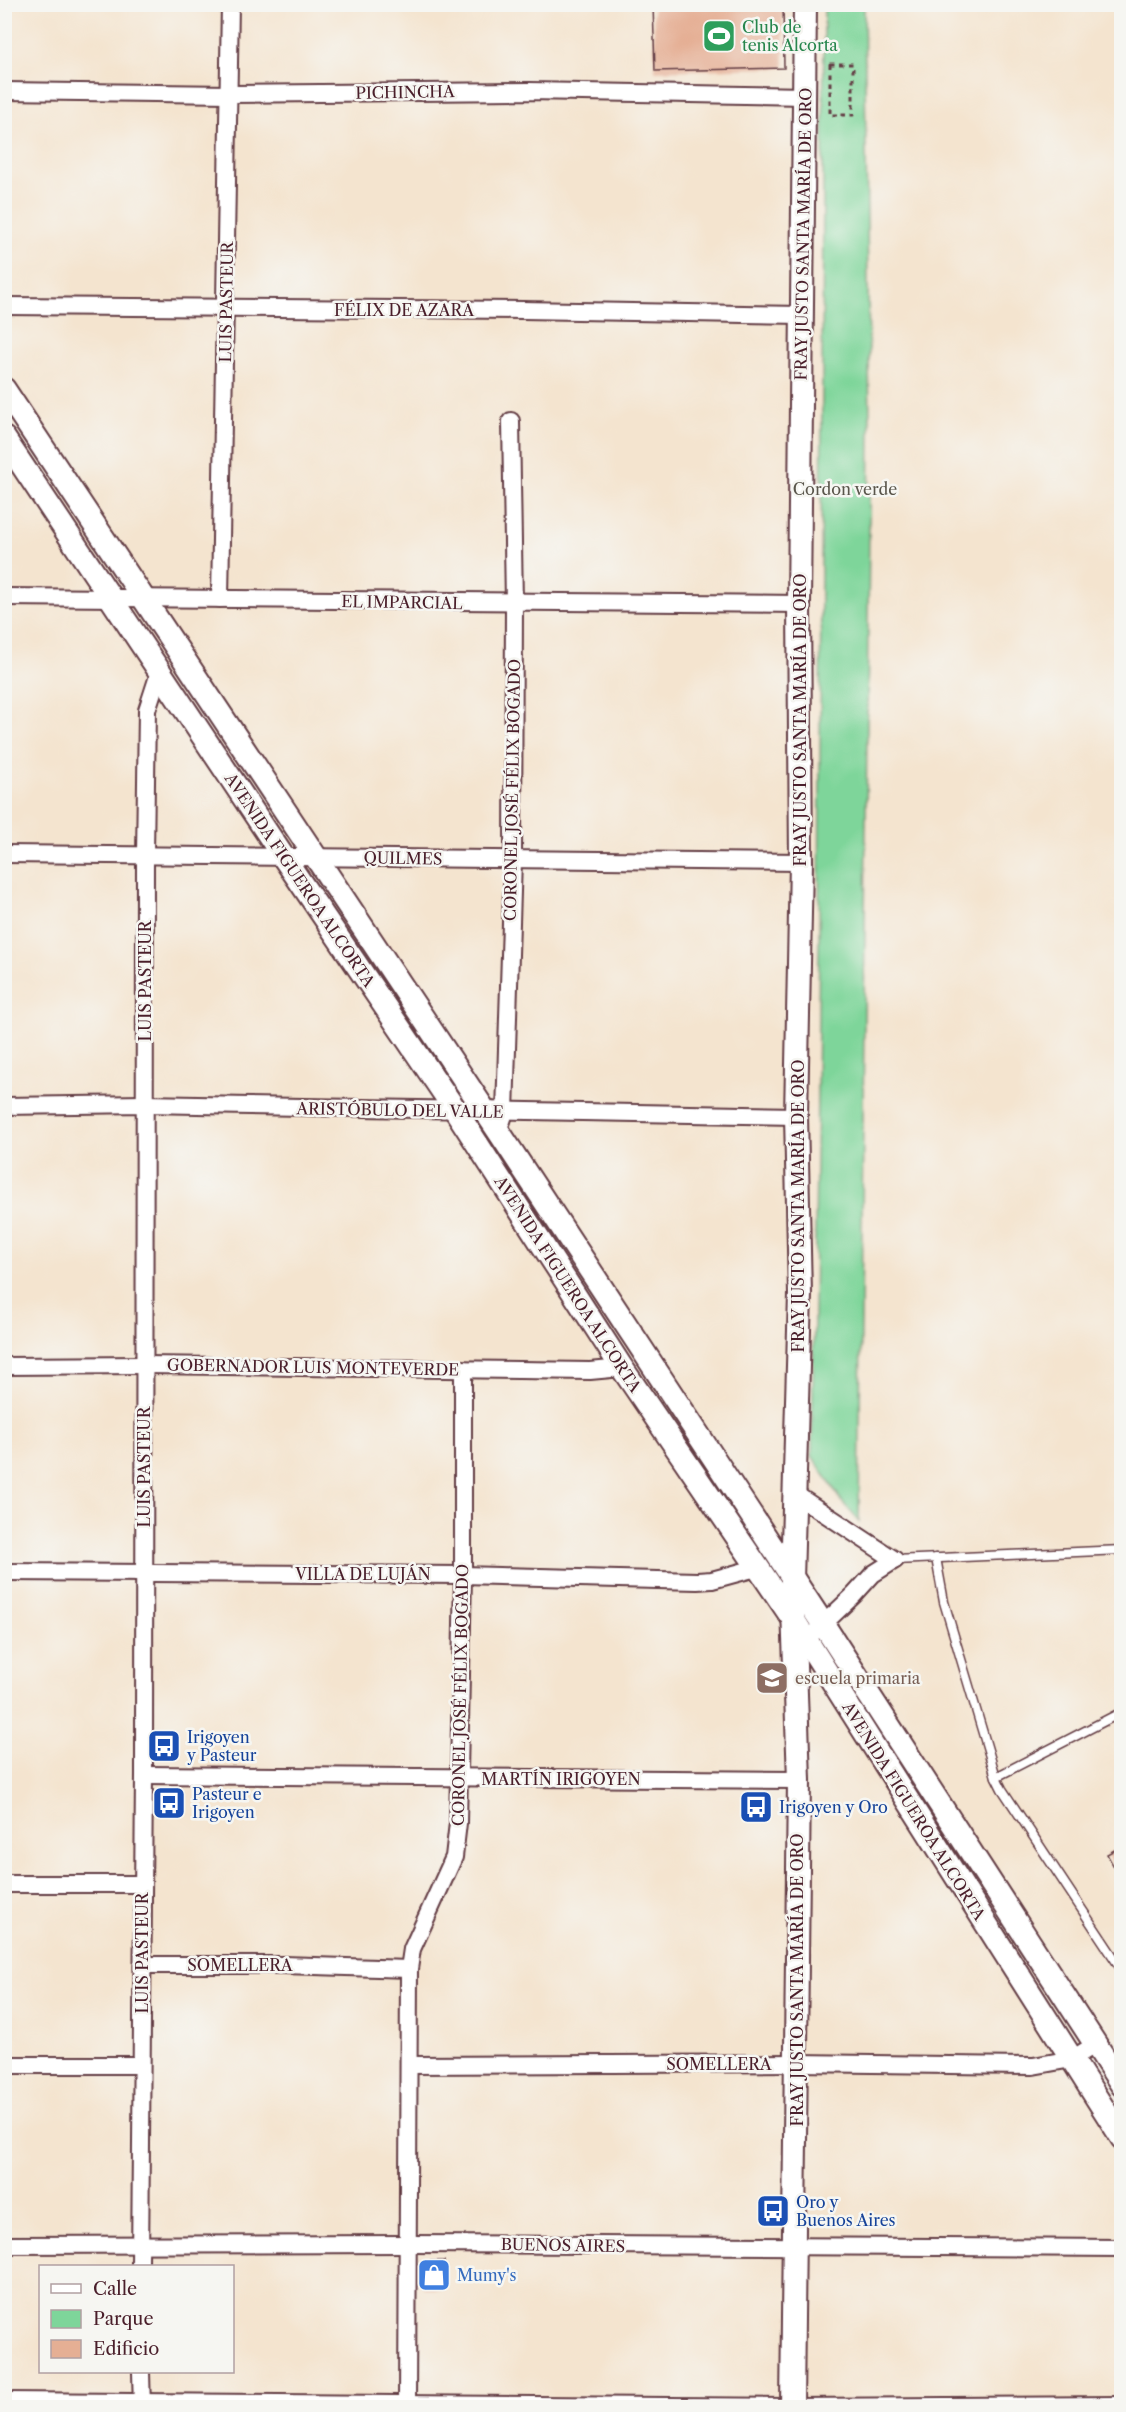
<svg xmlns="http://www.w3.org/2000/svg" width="1126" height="2412" viewBox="0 0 1126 2412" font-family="'Libre Caslon Text',serif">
	<rect width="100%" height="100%" fill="#f6f6f2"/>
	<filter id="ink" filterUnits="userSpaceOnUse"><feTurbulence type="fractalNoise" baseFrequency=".0167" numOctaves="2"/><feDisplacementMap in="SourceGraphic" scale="12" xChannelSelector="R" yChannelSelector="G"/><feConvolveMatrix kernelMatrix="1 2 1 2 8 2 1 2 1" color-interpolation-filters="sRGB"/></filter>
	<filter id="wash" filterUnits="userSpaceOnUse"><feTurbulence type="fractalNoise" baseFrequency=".008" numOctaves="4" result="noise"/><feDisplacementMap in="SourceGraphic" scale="24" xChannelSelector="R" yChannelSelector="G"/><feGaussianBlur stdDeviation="1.35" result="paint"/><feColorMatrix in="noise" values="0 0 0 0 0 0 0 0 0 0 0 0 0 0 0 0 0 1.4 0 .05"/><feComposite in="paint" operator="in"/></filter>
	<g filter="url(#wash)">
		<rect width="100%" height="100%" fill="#f4e4cf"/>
		<polygon fill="#7ed59a" stroke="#647a62" stroke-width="1.5" points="864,4 870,428 859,1521 843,1503 812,1456 819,941 824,5"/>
		<g id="blocks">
			<g fill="#e5af94">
				<polygon points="653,4 783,4 784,68 655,71"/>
				<polygon points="1122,1846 1122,1881 1107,1854"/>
				<rect x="423" y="2261" width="21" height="28"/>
			</g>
		</g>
	</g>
	<g filter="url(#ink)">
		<use href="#blocks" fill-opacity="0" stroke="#643d44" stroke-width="1.5"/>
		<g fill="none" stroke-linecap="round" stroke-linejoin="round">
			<defs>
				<g id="lane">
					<polyline points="936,1558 944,1602 996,1777 1002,1789 1122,1970"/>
					<polyline points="895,1560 1122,1550"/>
					<polyline points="996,1777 1122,1712"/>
				</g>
				<g id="street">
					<polyline points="4,91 230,94 529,91 805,96"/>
					<polyline points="4,306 523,310 803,315"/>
					<polyline points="4,597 799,604"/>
					<polyline points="220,599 230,4"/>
					<polyline points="4,854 801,862"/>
					<polyline points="4,1106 145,1104 796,1116"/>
					<polyline points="502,1121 505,1112 513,860 514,603 511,421"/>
					<polyline points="4,1366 145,1365 590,1371 622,1368"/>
					<polyline points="795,1494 895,1560"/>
					<polyline points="4,1572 463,1575 697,1581 712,1580 756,1568"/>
					<polyline points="816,1631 854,1595 873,1574 895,1560"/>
					<polyline points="144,1775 799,1780"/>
					<polyline points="4,1884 142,1884"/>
					<polyline points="143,1965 283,1965 409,1969"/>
					<polyline points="4,2065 141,2065"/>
					<polyline points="409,2065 797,2063 1033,2066 1072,2059 1096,2044"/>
					<polyline points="4,2245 409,2244 1122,2248"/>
					<polyline points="140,2266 144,1775 145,855 147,710 160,670"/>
					<polyline points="141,2372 142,2408"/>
					<polyline points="4,2401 792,2407 1122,2405"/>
					<polyline points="407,2408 409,1969 412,1949 454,1857 458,1823 463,1575 463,1369"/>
				</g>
				<g id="secondary">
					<polyline points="4,389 499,1132 823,1624 1122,2085"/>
					<polyline points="4,438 282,855 456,1111 622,1368 793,1619 1122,2138"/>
					<polyline points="792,2408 799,1780 792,1580 800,1294 796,1116 801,862 799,604 805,4"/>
				</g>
			</defs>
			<use href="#lane" stroke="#643d44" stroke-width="11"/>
			<use href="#street" stroke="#643d44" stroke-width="20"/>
			<use href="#secondary" stroke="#643d44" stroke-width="26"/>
			<rect stroke="#643d44" stroke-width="3" stroke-dasharray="4.5 4.5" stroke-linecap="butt" x="830" y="64" width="23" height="51"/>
			<use href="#lane" stroke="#fff" stroke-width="8"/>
			<use href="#street" stroke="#fff" stroke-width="16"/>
			<use href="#secondary" stroke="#fff" stroke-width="22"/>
		</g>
	</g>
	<defs>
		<symbol id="stadium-square" viewBox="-11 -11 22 22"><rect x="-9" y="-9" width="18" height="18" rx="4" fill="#2e9e5b" stroke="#f6f6f2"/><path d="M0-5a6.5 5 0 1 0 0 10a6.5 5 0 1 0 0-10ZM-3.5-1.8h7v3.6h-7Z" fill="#fff"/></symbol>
		<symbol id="school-square" viewBox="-11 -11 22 22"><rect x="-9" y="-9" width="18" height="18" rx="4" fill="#8d6e63" stroke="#f6f6f2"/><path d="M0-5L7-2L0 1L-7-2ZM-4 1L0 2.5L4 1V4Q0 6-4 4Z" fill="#fff"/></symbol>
		<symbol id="bus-square" viewBox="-11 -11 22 22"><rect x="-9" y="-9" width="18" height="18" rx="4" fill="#1a4fb4" stroke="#f6f6f2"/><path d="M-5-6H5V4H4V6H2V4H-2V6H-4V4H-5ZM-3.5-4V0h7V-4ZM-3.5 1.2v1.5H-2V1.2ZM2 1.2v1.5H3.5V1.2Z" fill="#fff"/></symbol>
		<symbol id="shop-square" viewBox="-11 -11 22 22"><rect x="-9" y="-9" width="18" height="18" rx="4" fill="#3f7fe0" stroke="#f6f6f2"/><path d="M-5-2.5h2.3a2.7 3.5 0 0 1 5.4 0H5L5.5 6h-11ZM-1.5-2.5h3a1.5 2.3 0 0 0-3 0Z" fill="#fff"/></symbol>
	</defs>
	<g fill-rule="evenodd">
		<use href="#stadium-square" x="700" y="17" width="38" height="38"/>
		<use href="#school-square" x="753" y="1659" width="38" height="38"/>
		<use href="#bus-square" x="145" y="1727" width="38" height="38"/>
		<use href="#bus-square" x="150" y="1784" width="38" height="38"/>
		<use href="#bus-square" x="737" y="1788" width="38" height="38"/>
		<use href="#bus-square" x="754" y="2192" width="38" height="38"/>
		<use href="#shop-square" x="415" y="2256" width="38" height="38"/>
	</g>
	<g text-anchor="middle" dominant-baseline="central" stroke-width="5" stroke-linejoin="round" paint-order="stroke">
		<g font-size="16" fill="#27864d" stroke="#f6f6f2" text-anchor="start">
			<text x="742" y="27">Club de<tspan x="742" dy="18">tenis Alcorta</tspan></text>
		</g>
		<g font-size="16" fill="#4a1f2b" stroke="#f6f6f2">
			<text transform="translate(405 92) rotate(-1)">PICHINCHA</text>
			<text transform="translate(803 234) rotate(-89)">FRAY JUSTO SANTA MARÍA DE ORO</text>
			<text transform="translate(226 302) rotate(-89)">LUIS PASTEUR</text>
			<text x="404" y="310">FÉLIX DE AZARA</text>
			<text transform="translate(402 602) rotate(1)">EL IMPARCIAL</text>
			<text transform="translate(800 720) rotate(-90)">FRAY JUSTO SANTA MARÍA DE ORO</text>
			<text transform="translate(512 790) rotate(-89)">CORONEL JOSÉ FÉLIX BOGADO</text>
			<text transform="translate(403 858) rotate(1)">QUILMES</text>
			<text transform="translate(300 880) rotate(56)">AVENIDA FIGUEROA ALCORTA</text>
			<text transform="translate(145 981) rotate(-90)">LUIS PASTEUR</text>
			<text transform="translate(400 1110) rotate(1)">ARISTÓBULO DEL VALLE</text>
			<text transform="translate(798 1206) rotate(-90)">FRAY JUSTO SANTA MARÍA DE ORO</text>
			<text transform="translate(568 1284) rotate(57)">AVENIDA FIGUEROA ALCORTA</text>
			<text transform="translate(313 1367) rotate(1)">GOBERNADOR LUIS MONTEVERDE</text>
			<text transform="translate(144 1467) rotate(-90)">LUIS PASTEUR</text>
			<text x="363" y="1574">VILLA DE LUJÁN</text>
			<text transform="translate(460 1695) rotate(-89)">CORONEL JOSÉ FÉLIX BOGADO</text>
			<text x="561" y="1779">MARTÍN IRIGOYEN</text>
			<text transform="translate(914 1811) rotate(58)">AVENIDA FIGUEROA ALCORTA</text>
			<text transform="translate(142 1953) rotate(-90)">LUIS PASTEUR</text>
			<text x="240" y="1965">SOMELLERA</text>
			<text transform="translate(797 1980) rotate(-90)">FRAY JUSTO SANTA MARÍA DE ORO</text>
			<text x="719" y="2064">SOMELLERA</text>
			<text transform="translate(563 2245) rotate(1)">BUENOS AIRES</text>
		</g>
		<g font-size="16" fill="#5a564c" stroke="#f6f6f2">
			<text x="845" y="489">Cordon verde</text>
		</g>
		<g font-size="16" fill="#785e54" stroke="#f6f6f2" text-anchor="start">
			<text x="795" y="1678">escuela primaria</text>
		</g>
		<g font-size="16" fill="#164399" stroke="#f6f6f2" text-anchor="start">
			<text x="187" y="1737">Irigoyen<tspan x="187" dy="18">y Pasteur</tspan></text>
			<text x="192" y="1794">Pasteur e<tspan x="192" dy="18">Irigoyen</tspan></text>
			<text x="779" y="1807">Irigoyen y Oro</text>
			<text x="796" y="2202">Oro y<tspan x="796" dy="18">Buenos Aires</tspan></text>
		</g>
		<g font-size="16" fill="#366cbe" stroke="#f6f6f2" text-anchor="start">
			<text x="457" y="2275">Mumy's</text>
		</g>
	</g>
	<rect width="1126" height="2412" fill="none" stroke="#f6f6f2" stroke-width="24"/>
	<rect x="39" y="2265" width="195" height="108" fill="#f6f6f2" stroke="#b1a0a2" stroke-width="1.5"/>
	<rect x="51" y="2284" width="30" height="9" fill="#ffffff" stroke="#b1a0a2" stroke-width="1.5"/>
	<text x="93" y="2295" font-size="18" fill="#4a1f2b">Calle</text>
	<rect x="51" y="2310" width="30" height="18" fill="#7ed59a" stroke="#b1a0a2" stroke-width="1.5"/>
	<text x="93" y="2325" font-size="18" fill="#4a1f2b">Parque</text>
	<rect x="51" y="2340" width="30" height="18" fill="#e5af94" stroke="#b1a0a2" stroke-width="1.5"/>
	<text x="93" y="2355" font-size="18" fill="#4a1f2b">Edificio</text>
</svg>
